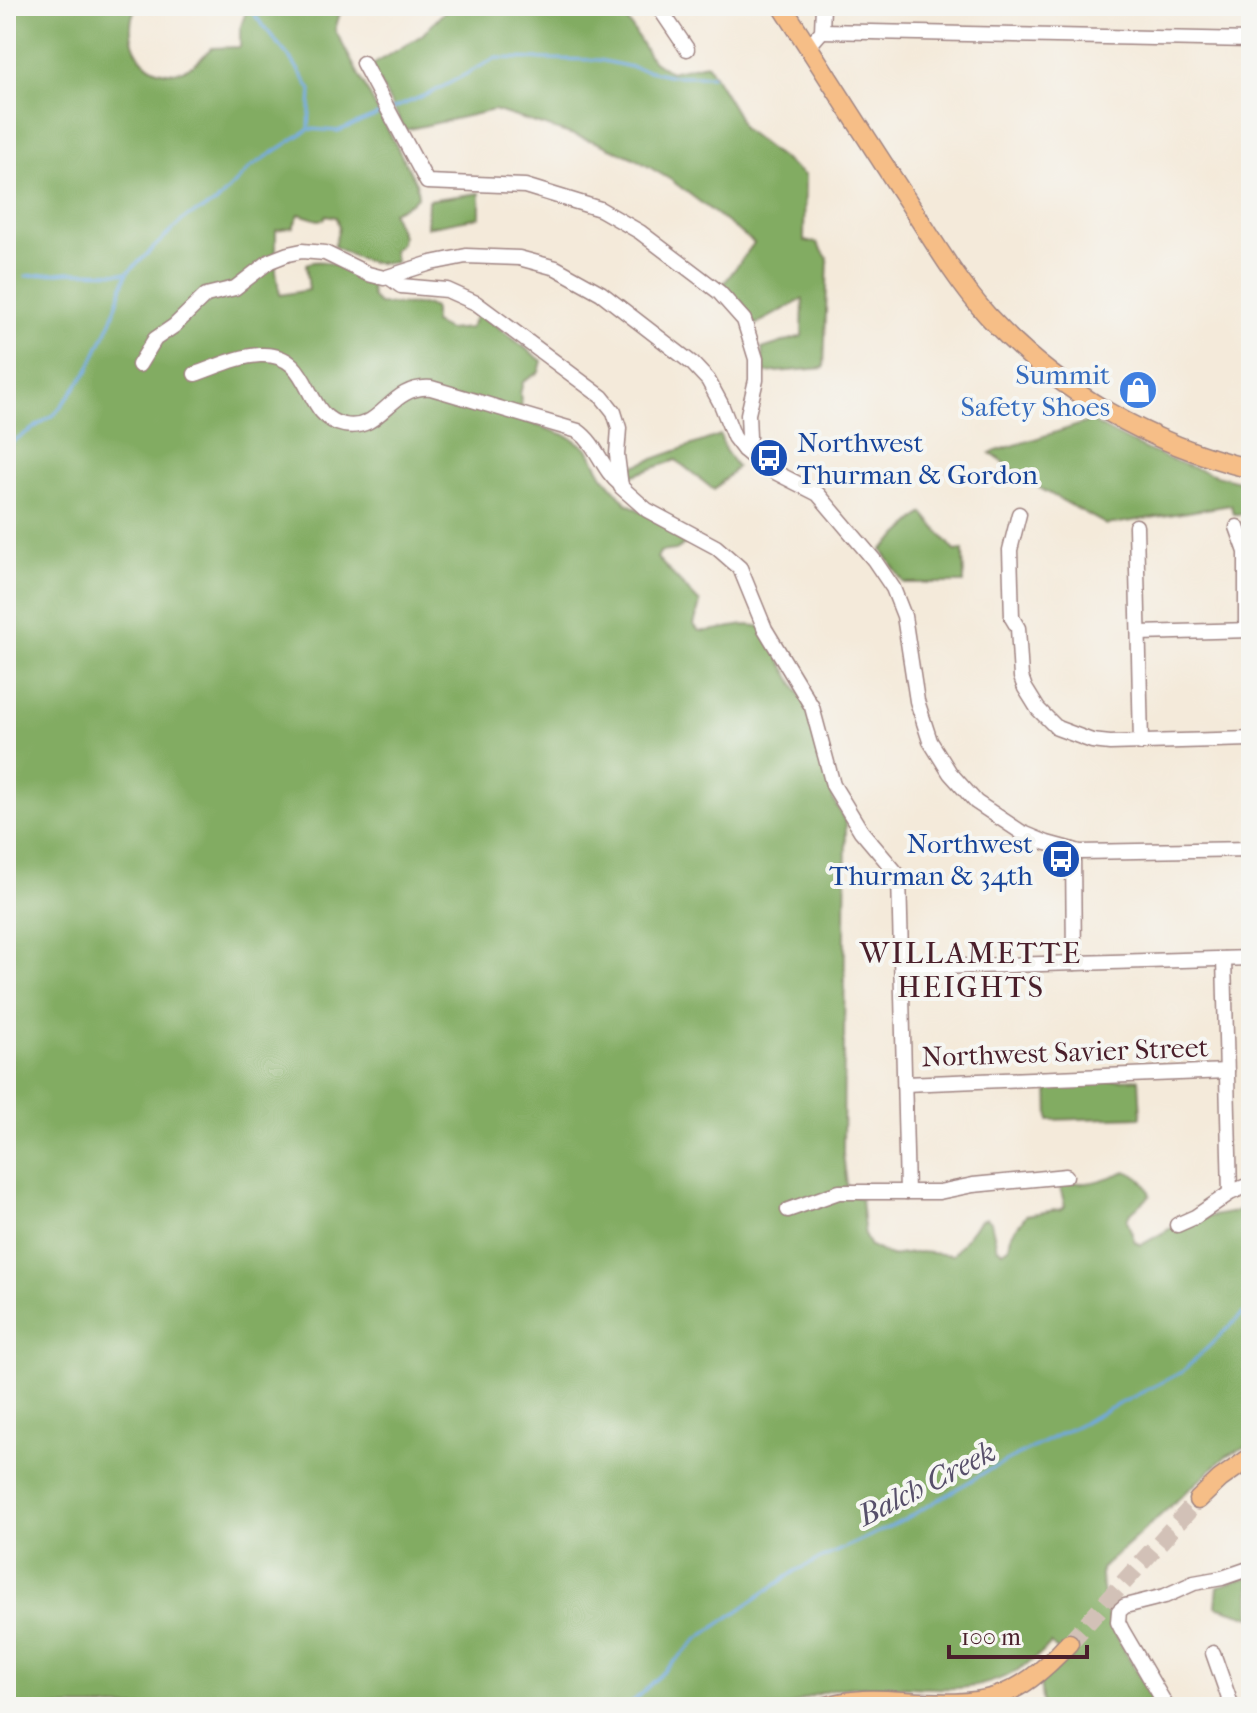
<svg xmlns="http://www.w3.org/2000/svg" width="1257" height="1713" viewBox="0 0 1257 1713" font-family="'IM FELL French Canon',serif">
	<rect width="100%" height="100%" fill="#f6f6f2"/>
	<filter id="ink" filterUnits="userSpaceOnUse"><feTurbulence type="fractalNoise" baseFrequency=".0125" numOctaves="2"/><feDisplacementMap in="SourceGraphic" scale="16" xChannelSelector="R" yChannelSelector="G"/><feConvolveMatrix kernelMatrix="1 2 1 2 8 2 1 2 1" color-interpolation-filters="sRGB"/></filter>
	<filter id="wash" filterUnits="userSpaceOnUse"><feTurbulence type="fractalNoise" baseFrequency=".006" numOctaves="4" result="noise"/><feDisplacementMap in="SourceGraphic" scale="32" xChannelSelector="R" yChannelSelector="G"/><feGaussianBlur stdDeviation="1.8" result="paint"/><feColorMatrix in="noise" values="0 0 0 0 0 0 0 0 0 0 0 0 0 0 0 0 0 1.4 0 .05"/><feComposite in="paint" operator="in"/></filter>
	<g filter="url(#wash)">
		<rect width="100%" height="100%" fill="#f4eada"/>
		<g fill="#82ac62" stroke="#666646" stroke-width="2">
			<path d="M 6,6 L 136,6 C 117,48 155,89 193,65 C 199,61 206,54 211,48 L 240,47 L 240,29 L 248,6 L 342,6 L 335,30 L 416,183 L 418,196 L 411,203 L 392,212 L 402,236 L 401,243 L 393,251 L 396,262 C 371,267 355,258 334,246 L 339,228 L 336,217 L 326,215 L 324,219 L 318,220 L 299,214 L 293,227 L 276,230 L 276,271 L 280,295 L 309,290 L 306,264 C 328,255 350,273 370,283 L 372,297 L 379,304 L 427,305 L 434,308 L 434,323 L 448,330 L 470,328 L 478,312 L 542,361 L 539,372 L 523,382 L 520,394 L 524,421 L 568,436 L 588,449 L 603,476 L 626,503 L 686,536 L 688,542 L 676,550 L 660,552 L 657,558 L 700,603 L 694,625 L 699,631 C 720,632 742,621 762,627 L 804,702 L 834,801 L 846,823 L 843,1154 L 848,1193 L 861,1199 L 865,1237 L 870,1246 L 890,1256 L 920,1252 L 953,1255 L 980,1220 L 986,1218 L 991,1222 L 997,1248 L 1003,1251 L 1009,1247 L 1011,1235 L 1026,1215 L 1062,1209 L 1065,1206 L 1060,1187 C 1070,1178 1074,1184 1086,1183 C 1100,1182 1113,1176 1126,1171 C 1137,1175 1147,1183 1150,1195 C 1143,1206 1131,1207 1127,1220 L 1135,1242 L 1141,1245 L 1173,1227 L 1207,1217 L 1235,1212 L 1251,1200 L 1251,1444 L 1226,1456 L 1101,1569 C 1099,1621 1133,1664 1159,1707 L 1043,1707 L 1040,1683 L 1063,1663 L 1065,1658 L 1051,1644 C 980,1713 929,1678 844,1688 C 824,1690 804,1699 786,1707 L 6,1707 Z"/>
			<polygon points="450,6 619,6 651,59 670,72 707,64 737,114 742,128 805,176 804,241 817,243 828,259 824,368 764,373 762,349 802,336 803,299 755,325 742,303 723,285 754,243 671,180 634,158 596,142 494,110 405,130 371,66 422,35"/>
			<polygon points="480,193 480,217 427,227 428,200"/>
			<path d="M 1091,421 C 1142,451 1194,471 1251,484 L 1251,514 L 1233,514 L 1231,505 L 1107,525 L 1043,490 L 990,453 Z"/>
			<polygon points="720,435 725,450 737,467 714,490 676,460 628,477 625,469"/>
			<polygon points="923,513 955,551 963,550 964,583 904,583 882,550"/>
			<polygon points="1139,1079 1141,1117 1049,1120 1048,1083"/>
			<polygon points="1250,1577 1251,1617 1216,1606 1218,1586"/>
		</g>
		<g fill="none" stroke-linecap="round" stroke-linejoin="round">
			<g stroke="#70a9e0" stroke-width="3">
				<polyline points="247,6 294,63 311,90 309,129"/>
				<polyline points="392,109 433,92 496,58 599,60 673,76 712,76"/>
				<polyline points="26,276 69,272 126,273"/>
				<polyline points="6,446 55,414 88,371 112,319 127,273 185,218 216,203 251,167 309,129 338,131 385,112"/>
				<polyline points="627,1707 699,1638 797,1570 902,1521 989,1470 1182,1372 1251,1306"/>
			</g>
		</g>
	</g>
	<g filter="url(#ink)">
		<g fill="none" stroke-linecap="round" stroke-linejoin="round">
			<polyline stroke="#d2c1b7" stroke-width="18" stroke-dasharray="18 9" stroke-linecap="butt" points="1069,1643 1198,1500"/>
			<defs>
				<g id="minor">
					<polyline points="658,6 687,49"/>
					<polyline points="822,31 1251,40"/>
					<polyline points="809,46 822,31 823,6"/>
					<polyline points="363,63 427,182 525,186 600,209 640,232 719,292 744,320 756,359 756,380 748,414 749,437 744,450"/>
					<polyline points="390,278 401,286 447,290 476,303 602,397 614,412 619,428 617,455 621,487 647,510 716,547 740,568 765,629 812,707 833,785 861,831 899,876 907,1192"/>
					<polyline points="139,365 155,339 174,326 206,295 235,288 270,261 288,254 302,251 325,253 368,274 384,278 431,263 466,256 519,258 556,268 601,293 693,364 708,380 721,404 734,437 744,450 763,466 818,494 874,560 893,588 904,616 917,701 930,741 950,773 976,802 1021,832 1047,843 1080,852 1251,849"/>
					<path d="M 195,374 C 216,367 238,356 260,355 C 315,352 301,417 344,425 C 383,432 388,385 431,388 L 578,431 C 598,445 601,469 621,485"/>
					<polyline points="1019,514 1010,550 1012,618 1018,628 1021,677 1025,688 1038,709 1057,728 1092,741 1110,743 1251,739"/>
					<polyline points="1136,526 1141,743"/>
					<polyline points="1237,527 1246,552 1246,630"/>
					<polyline points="1139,633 1251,630"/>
					<polyline points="1073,850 1074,963"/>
					<polyline points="1224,959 1230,1193"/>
					<polyline points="902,968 1251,958"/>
					<polyline points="905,1084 1227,1071"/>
					<polyline points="788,1210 839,1192 939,1192 973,1185 1066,1176"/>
					<polyline points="1177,1225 1195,1217 1230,1193 1251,1184"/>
					<polyline points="1213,1653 1232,1707"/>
					<polyline points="1167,1707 1122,1630 1118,1622 1119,1611 1125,1606 1165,1596 1194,1583 1222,1578 1251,1568"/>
				</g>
				<g id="major">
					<path d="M 782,6 C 824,71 865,136 907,200 C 932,239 956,280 987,315 C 1058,392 1149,444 1251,469"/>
					<polyline points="1198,1500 1220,1479 1251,1457"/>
					<path d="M 824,1707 C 850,1698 876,1699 903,1701 C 983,1706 1013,1704 1069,1643"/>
				</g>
			</defs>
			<use href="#minor" stroke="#9f8482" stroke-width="17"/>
			<use href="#major" stroke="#9f8482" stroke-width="21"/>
			<use href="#minor" stroke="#fff" stroke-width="14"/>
			<use href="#major" stroke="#f6be87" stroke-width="18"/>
		</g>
	</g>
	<defs>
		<symbol id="shop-disc" viewBox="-11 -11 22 22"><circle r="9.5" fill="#3f7fe0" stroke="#f6f6f2"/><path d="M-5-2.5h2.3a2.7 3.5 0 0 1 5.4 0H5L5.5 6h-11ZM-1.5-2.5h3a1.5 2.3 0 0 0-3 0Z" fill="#fff"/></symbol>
		<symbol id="bus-disc" viewBox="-11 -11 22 22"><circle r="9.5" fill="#1a4fb4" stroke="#f6f6f2"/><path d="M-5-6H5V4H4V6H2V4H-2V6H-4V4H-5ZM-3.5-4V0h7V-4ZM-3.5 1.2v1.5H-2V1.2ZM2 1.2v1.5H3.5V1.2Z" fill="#fff"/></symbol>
	</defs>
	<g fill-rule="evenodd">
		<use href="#shop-disc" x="1116" y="368" width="44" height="44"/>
		<use href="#bus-disc" x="747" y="436" width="44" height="44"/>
		<use href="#bus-disc" x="1039" y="837" width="44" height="44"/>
	</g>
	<g text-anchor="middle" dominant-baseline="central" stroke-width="8" stroke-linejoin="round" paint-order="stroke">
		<g font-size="28" fill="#366cbe" stroke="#f6f6f2" text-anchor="end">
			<text x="1110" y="374">Summit<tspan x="1110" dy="32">Safety Shoes</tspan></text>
		</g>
		<g font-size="28" fill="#164399" stroke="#f6f6f2" text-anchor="start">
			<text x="797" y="442">Northwest<tspan x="797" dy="32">Thurman &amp; Gordon</tspan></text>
			<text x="1033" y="843" text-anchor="end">Northwest<tspan x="1033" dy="32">Thurman &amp; 34th</tspan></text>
		</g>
		<g font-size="28" fill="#4a1f2b" stroke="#f6f6f2">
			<text transform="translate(1065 1052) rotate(-2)">Northwest Savier Street</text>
		</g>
		<g font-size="30" letter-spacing="2" fill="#4a1f2b" stroke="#f6f6f2">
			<text x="971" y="953">WILLAMETTE<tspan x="971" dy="34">HEIGHTS</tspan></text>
		</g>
		<g font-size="30" font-style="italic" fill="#574f6a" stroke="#f6f6f2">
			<text transform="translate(927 1484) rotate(-27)">Balch Creek</text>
		</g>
	</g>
	<rect width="1257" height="1713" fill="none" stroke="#f6f6f2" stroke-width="32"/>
	<path d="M949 1645v12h138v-12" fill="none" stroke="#4a1f2b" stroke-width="4"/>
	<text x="961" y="1645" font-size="24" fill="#4a1f2b" stroke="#f6f6f2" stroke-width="6" paint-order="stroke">100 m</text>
</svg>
